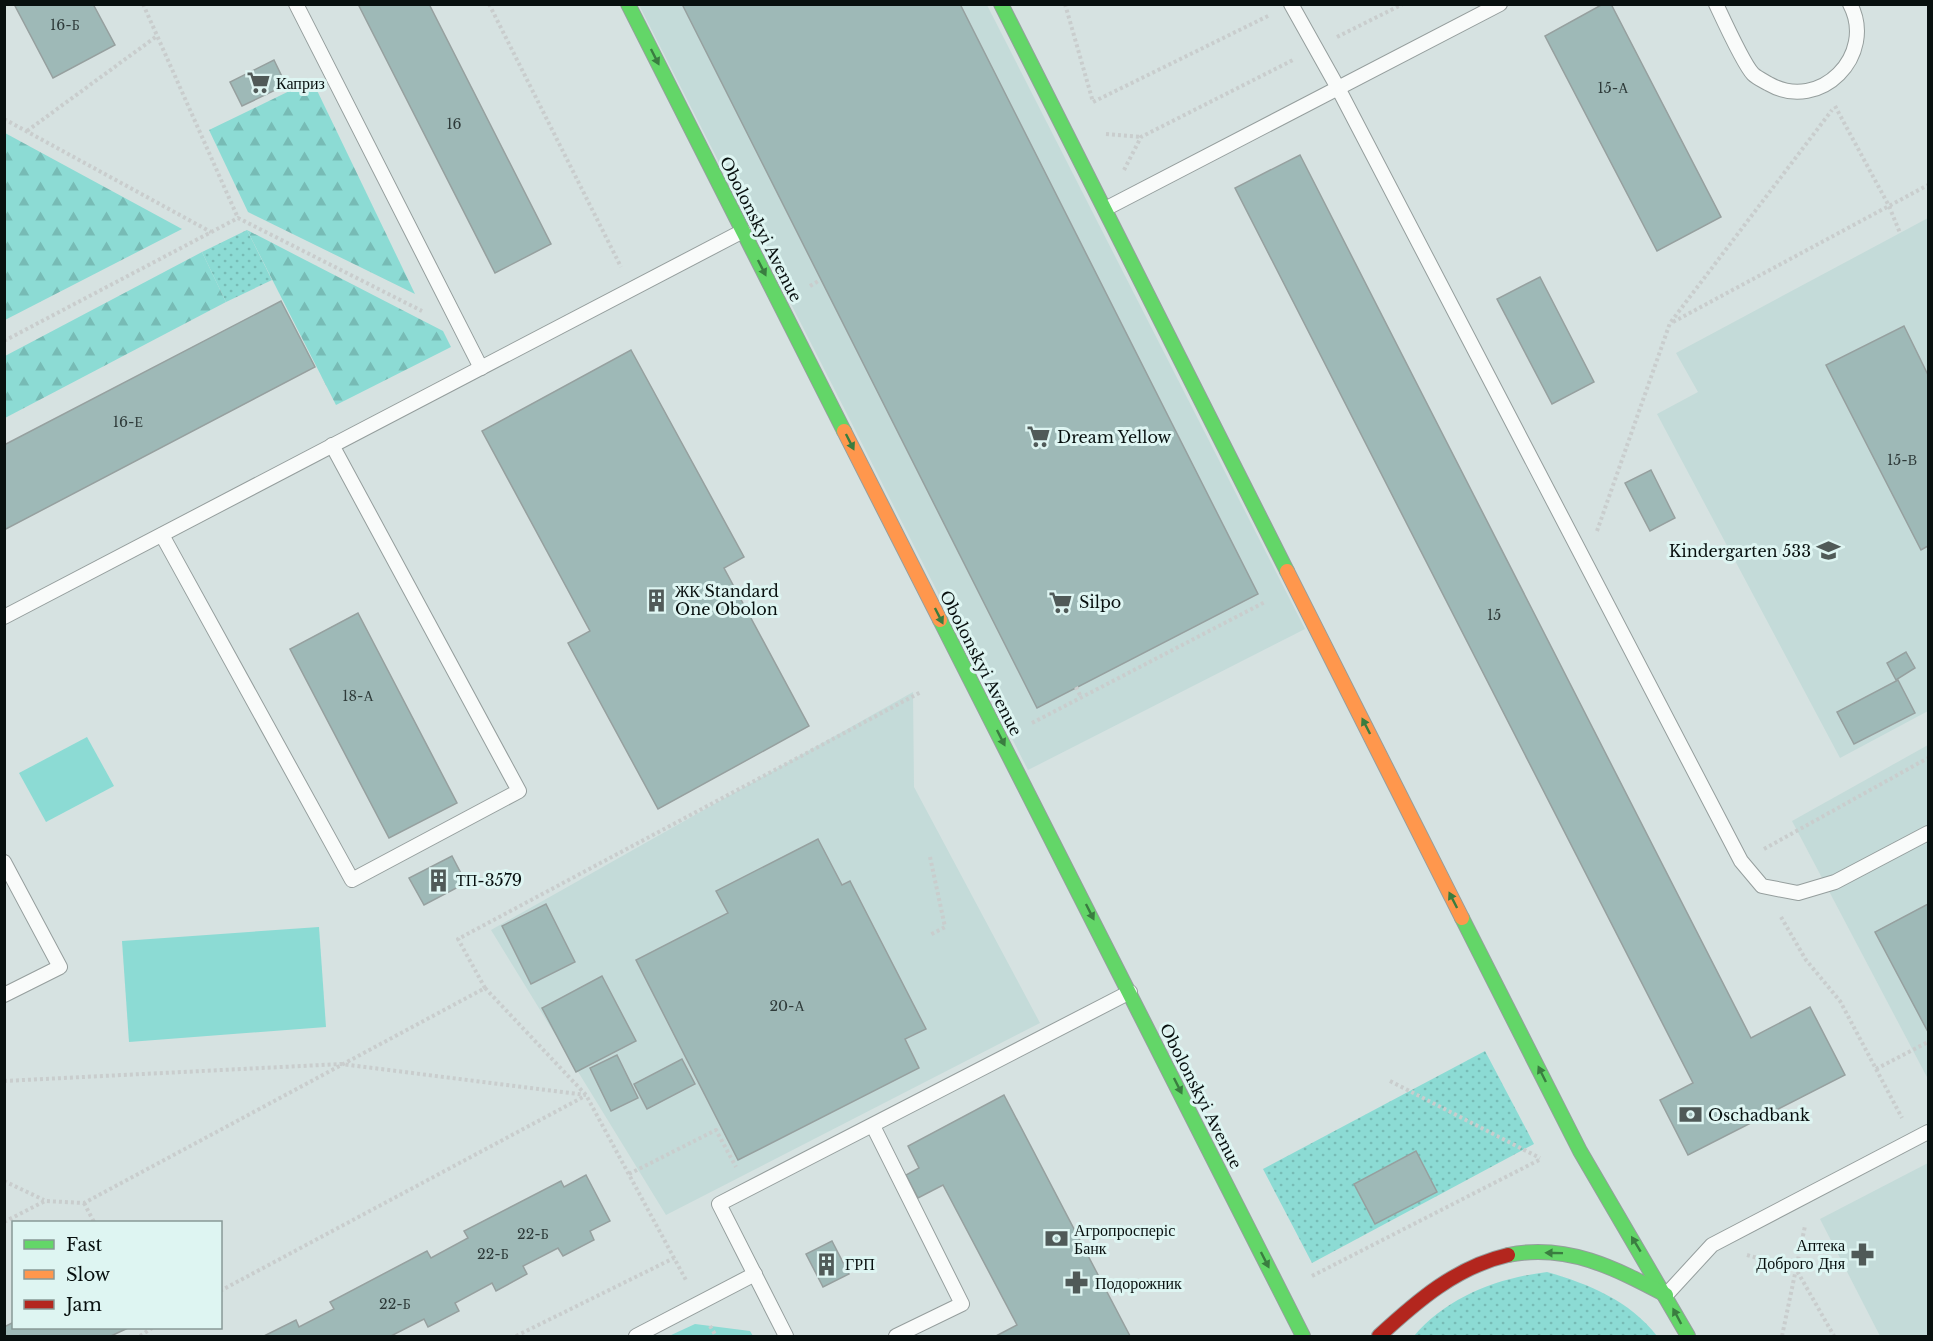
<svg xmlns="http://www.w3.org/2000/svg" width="1933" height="1341" viewBox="0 0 1933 1341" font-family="'Libre Baskerville',serif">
	<defs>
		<pattern id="grass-dots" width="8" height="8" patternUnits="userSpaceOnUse" patternTransform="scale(1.5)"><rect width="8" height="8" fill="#8cdbd4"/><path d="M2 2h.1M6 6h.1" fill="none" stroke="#77bbb5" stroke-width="1.8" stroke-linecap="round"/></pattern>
		<pattern id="forest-firs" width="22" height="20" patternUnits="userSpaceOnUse" patternTransform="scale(1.5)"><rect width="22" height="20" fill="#8cdbd4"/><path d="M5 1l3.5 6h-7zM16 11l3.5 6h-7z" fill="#77bbb5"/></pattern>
	</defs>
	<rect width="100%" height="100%" fill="#d6e2e1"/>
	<g fill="#c4dbd9">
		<polygon points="639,5 987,5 1305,629 1028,770"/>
		<polygon points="1928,218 1928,711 1840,758 1657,414 1698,392 1676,353"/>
		<polygon points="913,692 914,787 1040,1023 666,1215 491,930"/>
		<polygon points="1928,745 1928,1079 1792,821"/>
		<polygon points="1928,1163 1928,1336 1880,1336 1820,1219"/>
	</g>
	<g fill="url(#grass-dots)">
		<polygon points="247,230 272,280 226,302 202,252"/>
		<polygon points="1485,1051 1534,1144 1312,1263 1263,1169"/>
		<path d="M 1547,1272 C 1589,1284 1630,1301 1657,1336 L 1414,1336 C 1447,1297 1498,1278 1547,1272 Z"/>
	</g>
	<g fill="url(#forest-firs)">
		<polygon points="312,80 415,294 248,212 209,130"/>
		<polygon points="5,133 182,229 5,320"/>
		<polygon points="247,230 443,331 451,347 336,405"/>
		<polygon points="202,252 226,302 5,418 5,356"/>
	</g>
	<g fill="#8cdbd4">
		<polygon points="87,737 114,786 46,822 19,773"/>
		<polygon points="319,927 326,1027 129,1042 122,941"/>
		<polygon points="695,1324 750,1331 753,1336 669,1336"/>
	</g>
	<g fill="#9eb9b7" stroke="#96a09f" stroke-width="1.5">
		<polygon points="14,4 93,4 115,45 53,78"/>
		<polygon points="358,4 429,4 551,244 495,273"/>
		<polygon points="682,4 960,4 1258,594 1037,708"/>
		<polygon points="1603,4 1611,4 1721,217 1657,251 1545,36"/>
		<polygon points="274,60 286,85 242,106 230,82"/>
		<polygon points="1300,155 1751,1038 1810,1007 1845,1075 1688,1155 1660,1100 1693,1083 1235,188"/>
		<polygon points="1540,277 1594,382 1552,404 1497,299"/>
		<polygon points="281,301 315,367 4,530 4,445"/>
		<polygon points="1904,326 1928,375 1928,546 1921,550 1826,365"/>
		<polygon points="631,350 744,557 724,568 809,726 658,809 568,643 590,631 482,431"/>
		<polygon points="1651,470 1675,518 1650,531 1625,483"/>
		<polygon points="358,613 457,803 389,838 290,649"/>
		<polygon points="1906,652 1915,668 1896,680 1887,663"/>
		<polygon points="1898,680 1915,713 1854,744 1837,712"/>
		<polygon points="818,839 842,885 850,881 926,1029 905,1039 919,1068 738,1160 636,960 728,913 716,891"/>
		<polygon points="452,856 466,883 424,905 409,878"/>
		<polygon points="546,904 575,962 531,984 502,926"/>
		<polygon points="1928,904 1928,1029 1927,1030 1875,932"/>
		<polygon points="602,976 636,1041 576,1072 542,1008"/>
		<polygon points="617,1055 638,1098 611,1111 590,1068"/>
		<polygon points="682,1059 695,1084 647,1109 634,1084"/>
		<polygon points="1004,1095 1130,1336 996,1336 1017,1325 943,1185 918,1198 906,1175 919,1168 908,1146"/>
		<polygon points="1416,1151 1437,1192 1375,1224 1354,1184"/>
		<polygon points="586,1175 610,1221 590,1231 594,1240 563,1256 558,1248 523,1266 527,1274 496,1291 492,1283 455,1303 459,1311 428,1327 424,1319 391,1336 264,1336 296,1320 299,1327 334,1309 330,1302 427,1251 431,1258 468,1238 464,1231 561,1181 564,1187"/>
		<polygon points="832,1241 849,1274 823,1287 806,1254"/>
		<polygon points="14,1322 14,1328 128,1328 111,1336 4,1336 4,1327"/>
	</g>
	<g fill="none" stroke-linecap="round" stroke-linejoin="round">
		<defs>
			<g id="lane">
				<polyline points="296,4 481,368"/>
				<polyline points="1291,4 1338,88 1741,861 1762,886 1798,893 1835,882 1928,833"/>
				<path d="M 1716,4 C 1723,19 1744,65 1753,74 C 1757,78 1764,81 1769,84 C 1820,113 1877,55 1850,4"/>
				<polyline points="1105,209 1500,4"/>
				<polyline points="162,535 352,880 519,791 332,445"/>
				<polyline points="4,617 743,231"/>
				<polyline points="4,862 60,967 4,995"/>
				<polyline points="873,1126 962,1304 896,1336"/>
				<polyline points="1666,1295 1712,1245 1928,1132"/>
				<polyline points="636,1336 755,1274"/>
				<polyline points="786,1336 719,1204 1130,992"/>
			</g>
			<g id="fast">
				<polyline points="628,4 844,431"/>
				<polyline points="1001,4 1287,571"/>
				<polyline points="940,620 1303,1336"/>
				<polyline points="1462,918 1580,1151 1688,1336"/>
				<path d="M 1508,1255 C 1567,1243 1615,1268 1666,1295"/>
			</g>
			<g id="slow">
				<polyline points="844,431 940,620"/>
				<polyline points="1287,571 1462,918"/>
			</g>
			<path id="jam" d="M 1379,1336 C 1417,1301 1456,1267 1508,1255"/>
		</defs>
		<use href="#lane" stroke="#959e9d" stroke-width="16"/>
		<use href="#fast" stroke="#959e9d" stroke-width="16"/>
		<use href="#slow" stroke="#959e9d" stroke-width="16"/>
		<use href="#jam" stroke="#959e9d" stroke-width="16"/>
		<g stroke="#c9cdcd" stroke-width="4" stroke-dasharray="3 3" stroke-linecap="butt">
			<polyline points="143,4 238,218"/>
			<polyline points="489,4 621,267"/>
			<polyline points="1065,4 1093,102 1270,15"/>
			<polyline points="1337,37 1403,4"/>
			<polyline points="1835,106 1889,206 1900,233"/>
			<polyline points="4,119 211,232"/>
			<polyline points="27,131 157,36"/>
			<polyline points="1106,134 1141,137"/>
			<polyline points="1124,170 1141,137 1293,60"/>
			<polyline points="810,286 820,280"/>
			<polyline points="1673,322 1928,185"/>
			<polyline points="4,341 238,218 422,311"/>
			<polyline points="1597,531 1670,323 1832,110"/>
			<polyline points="1076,687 1081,697"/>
			<polyline points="1032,723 1265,602"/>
			<polyline points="1764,849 1928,758"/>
			<polyline points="930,857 945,927 930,935"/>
			<polyline points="1781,917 1806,960 1840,1001 1902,1118"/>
			<polyline points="485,988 586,1095 687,1282"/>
			<polyline points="1876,1069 1928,1042"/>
			<polyline points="4,1081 341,1064 586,1095"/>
			<polyline points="1390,1081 1540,1158"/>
			<polyline points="629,1174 716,1130 736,1167"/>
			<polyline points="4,1181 44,1200"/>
			<polyline points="84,1203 94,1222"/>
			<polyline points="4,1222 45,1201 84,1203 485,988 458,939 921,692"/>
			<polyline points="1747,1255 1796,1269 1834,1336"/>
			<polyline points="1312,1276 1541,1159"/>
			<polyline points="220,1291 585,1096"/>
			<polyline points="710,1326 716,1336"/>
			<polyline points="140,1336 152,1328"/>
			<polyline points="516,1336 674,1258"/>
			<polyline points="1782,1336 1805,1226"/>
		</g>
		<use href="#lane" stroke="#f9fbfa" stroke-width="14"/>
		<use href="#fast" stroke="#63d668" stroke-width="14"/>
		<use href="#slow" stroke="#ff974d" stroke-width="14"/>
		<use href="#jam" stroke="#b3261e" stroke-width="14"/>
	</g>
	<defs><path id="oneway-solid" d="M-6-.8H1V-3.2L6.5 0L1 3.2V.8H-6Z" transform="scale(1.5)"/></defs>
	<g fill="#3a7d40">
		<use href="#oneway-solid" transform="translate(655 57) rotate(63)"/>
		<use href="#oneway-solid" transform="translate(762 268) rotate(63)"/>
		<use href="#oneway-solid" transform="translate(850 442) rotate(63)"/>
		<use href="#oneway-solid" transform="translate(939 616) rotate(63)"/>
		<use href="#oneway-solid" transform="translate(1366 726) rotate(-117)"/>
		<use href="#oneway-solid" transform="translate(1001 738) rotate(63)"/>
		<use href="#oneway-solid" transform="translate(1453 900) rotate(-117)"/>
		<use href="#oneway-solid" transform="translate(1090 912) rotate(63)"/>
		<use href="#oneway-solid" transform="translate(1542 1074) rotate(-116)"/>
		<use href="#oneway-solid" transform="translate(1178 1086) rotate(63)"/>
		<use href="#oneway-solid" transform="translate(1636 1244) rotate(-121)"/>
		<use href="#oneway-solid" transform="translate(1554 1253) rotate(-179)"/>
		<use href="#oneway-solid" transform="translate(1265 1260) rotate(63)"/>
		<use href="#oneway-solid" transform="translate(1677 1316) rotate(-118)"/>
	</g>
	<defs>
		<symbol id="supermarket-bare" viewBox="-9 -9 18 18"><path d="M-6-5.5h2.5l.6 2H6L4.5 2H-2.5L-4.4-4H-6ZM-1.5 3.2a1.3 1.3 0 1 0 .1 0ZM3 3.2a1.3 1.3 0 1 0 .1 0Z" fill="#505a58" stroke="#def5f2" stroke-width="2.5" paint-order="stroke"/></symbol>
		<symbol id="school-bare" viewBox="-9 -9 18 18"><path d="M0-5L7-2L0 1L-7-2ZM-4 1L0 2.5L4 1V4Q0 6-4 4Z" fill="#505a58" stroke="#def5f2" stroke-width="2.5" paint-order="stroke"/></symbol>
		<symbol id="building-bare" viewBox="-9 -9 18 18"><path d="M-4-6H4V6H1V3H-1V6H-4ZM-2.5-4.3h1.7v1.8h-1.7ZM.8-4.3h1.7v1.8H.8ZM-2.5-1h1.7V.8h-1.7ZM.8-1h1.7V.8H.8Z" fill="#505a58" stroke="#def5f2" stroke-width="2.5" paint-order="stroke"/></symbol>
		<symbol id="bank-bare" viewBox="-9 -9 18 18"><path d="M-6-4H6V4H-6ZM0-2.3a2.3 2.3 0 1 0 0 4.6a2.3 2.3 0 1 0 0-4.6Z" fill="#505a58" stroke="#def5f2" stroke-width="2.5" paint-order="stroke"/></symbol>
		<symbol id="pharmacy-bare" viewBox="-9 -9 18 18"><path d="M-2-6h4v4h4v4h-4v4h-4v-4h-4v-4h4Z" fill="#505a58" stroke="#def5f2" stroke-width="2.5" paint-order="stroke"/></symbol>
	</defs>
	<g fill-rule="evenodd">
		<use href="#supermarket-bare" x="242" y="66" width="33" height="33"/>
		<use href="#supermarket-bare" x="1022" y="420" width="33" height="33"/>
		<use href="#school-bare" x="1812" y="534" width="33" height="33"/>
		<use href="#building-bare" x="640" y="584" width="33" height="33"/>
		<use href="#supermarket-bare" x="1044" y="586" width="33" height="33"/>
		<use href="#building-bare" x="422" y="864" width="33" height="33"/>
		<use href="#bank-bare" x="1674" y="1098" width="33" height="33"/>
		<use href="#bank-bare" x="1040" y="1222" width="33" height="33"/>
		<use href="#pharmacy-bare" x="1846" y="1238" width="33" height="33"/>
		<use href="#building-bare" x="810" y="1248" width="33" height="33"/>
		<use href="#pharmacy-bare" x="1060" y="1266" width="33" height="33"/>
	</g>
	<g text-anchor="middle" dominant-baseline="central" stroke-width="6" stroke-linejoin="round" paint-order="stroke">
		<g font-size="14" fill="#2e3a39">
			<text x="65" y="25">16-Б</text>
			<text x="1613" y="88">15-А</text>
			<text x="454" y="124">16</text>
			<text x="128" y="422">16-Е</text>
			<text x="1902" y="460">15-В</text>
			<text x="1494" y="615">15</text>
			<text x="358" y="696">18-А</text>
			<text x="787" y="1006">20-А</text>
			<text x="533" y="1234">22-Б</text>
			<text x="493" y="1254">22-Б</text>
			<text x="395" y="1304">22-Б</text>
		</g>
		<g font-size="16" fill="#08100f" stroke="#def5f2" text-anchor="start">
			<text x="276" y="83">Каприз</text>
			<text x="1057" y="437">Dream Yellow</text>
			<text x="1811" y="551" text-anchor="end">Kindergarten 533</text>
			<text x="675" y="591">ЖК Standard<tspan x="675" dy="18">One Obolon</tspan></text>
			<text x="1079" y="602">Silpo</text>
			<text x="456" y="880">ТП-3579</text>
			<text x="1708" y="1115">Oschadbank</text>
			<text x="1074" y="1230">Агропросперіс<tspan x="1074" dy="18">Банк</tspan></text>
			<text x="1845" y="1245" text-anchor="end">Аптека<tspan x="1845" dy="18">Доброго Дня</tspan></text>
			<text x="845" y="1264">ГРП</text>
			<text x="1095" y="1283">Подорожник</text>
		</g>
		<g font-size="16" fill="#08100f" stroke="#def5f2">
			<text transform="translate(761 229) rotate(63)">Obolonskyi Avenue</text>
			<text transform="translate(981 663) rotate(63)">Obolonskyi Avenue</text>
			<text transform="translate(1201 1096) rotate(63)">Obolonskyi Avenue</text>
		</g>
	</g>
	<rect width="1933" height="1341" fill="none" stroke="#08100f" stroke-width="12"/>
	<rect x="12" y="1221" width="210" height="108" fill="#def5f2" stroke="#889997" stroke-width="1.5"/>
	<rect x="24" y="1240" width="30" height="9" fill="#63d668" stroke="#889997" stroke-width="1.5"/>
	<text x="66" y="1251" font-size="18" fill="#08100f">Fast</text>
	<rect x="24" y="1270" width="30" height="9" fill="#ff974d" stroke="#889997" stroke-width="1.5"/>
	<text x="66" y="1281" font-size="18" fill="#08100f">Slow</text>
	<rect x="24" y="1300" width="30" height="9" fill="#b3261e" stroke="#889997" stroke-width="1.5"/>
	<text x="66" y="1311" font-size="18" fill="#08100f">Jam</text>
</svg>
